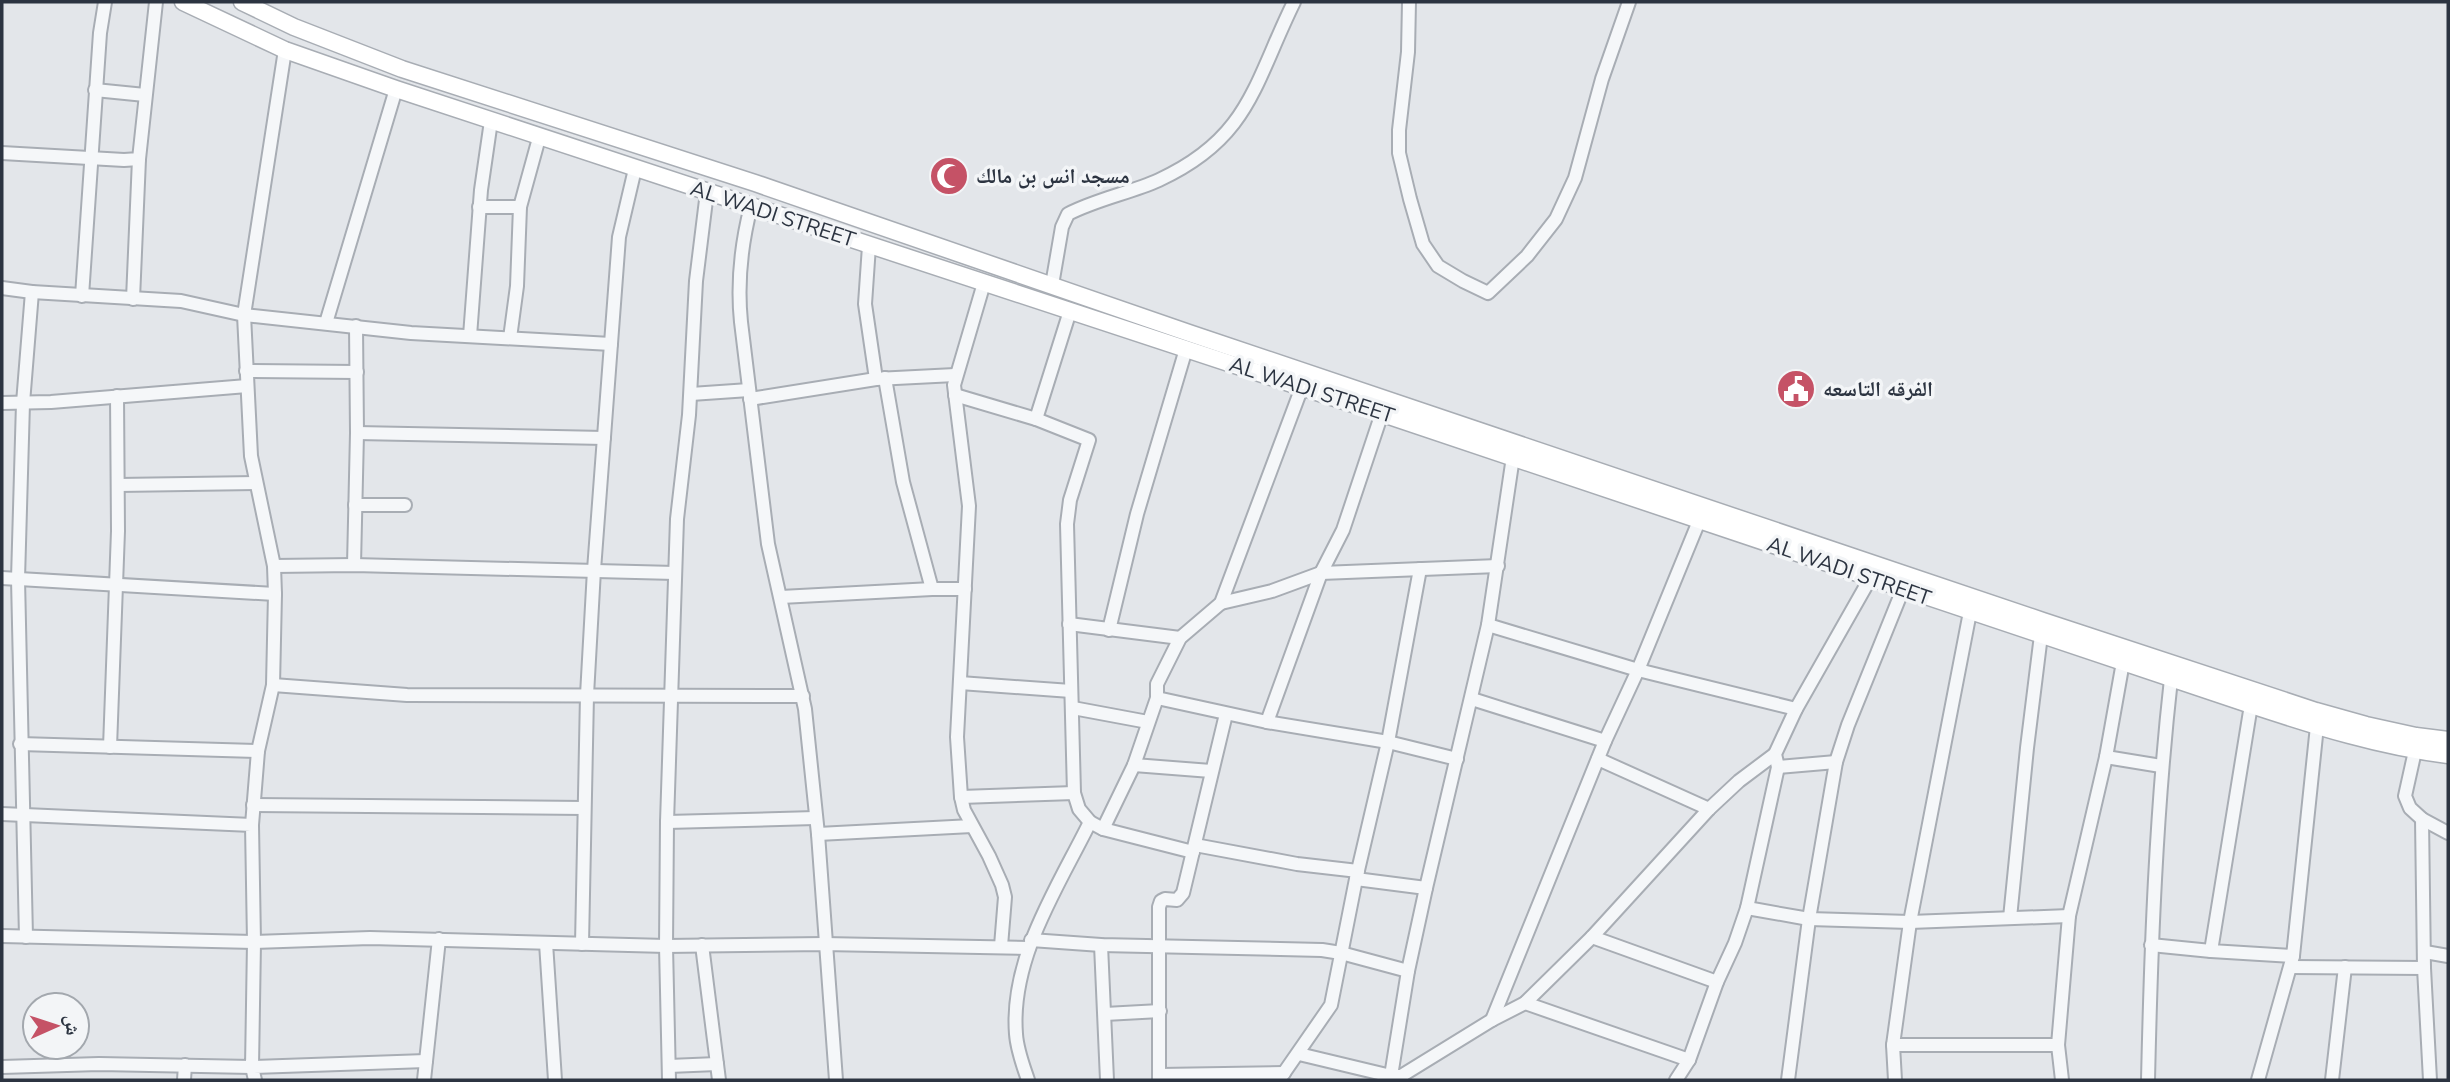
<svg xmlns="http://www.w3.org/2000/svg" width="2450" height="1082" viewBox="0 0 2450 1082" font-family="'Nunito Sans','Noto Naskh Arabic',sans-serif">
	<rect width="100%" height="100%" fill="#e3e6ea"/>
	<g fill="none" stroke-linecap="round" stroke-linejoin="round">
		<defs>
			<g id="street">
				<polyline points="1409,2 1408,52 1399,130 1399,153 1410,199 1423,244 1438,266 1463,281 1488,293 1527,256 1556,219 1575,178 1602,79 1629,2"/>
				<polyline points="95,90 145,95"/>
				<polyline points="2,153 124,160 139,159 156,2"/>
				<path d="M 751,206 C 741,245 737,283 741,322 L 768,544 L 805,709 L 818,834 L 836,1080"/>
				<polyline points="479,207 520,207"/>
				<polyline points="869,246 865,304 876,379"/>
				<polyline points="984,283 954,385 969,506 957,737 961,797 964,810 989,856 1002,885 1005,897 1001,946"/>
				<path d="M 1052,285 L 1062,227 L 1068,214 C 1097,199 1130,193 1159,180 C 1250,138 1254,83 1294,2"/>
				<polyline points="2,288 32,292 23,403 18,579 26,937"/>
				<polyline points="32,292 181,301 244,315 411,333 611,344"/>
				<polyline points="82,296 100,33 105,2"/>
				<polyline points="133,299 139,159"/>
				<polyline points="326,323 396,89"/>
				<polyline points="470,336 481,190 491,121"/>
				<polyline points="510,338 517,286 520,207 539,138"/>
				<polyline points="246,371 357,372"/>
				<polyline points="885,378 903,482 932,589"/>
				<polyline points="691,394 749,390"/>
				<polyline points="955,395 1036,419 1089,440 1070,500 1067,524 1074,793 1079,809 1090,822"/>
				<polyline points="750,399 876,379 955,375"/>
				<polyline points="2,403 51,402 247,386"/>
				<polyline points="1036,419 1070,311"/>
				<polyline points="357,433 604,438"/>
				<polyline points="118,485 256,483"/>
				<polyline points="355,505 405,505"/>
				<polyline points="354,565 357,433 356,326"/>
				<polyline points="274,566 354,565 675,573"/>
				<polyline points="2,578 275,594"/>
				<polyline points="781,597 932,589 965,589"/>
				<polyline points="1221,603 1272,591 1321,573 1498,566"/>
				<polyline points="1069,624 1180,638"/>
				<polyline points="1488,625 1638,670 1796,709"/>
				<polyline points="1109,630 1137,514 1186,349"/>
				<polyline points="960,683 1071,691"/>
				<polyline points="273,685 407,695 803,696"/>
				<polyline points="1157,698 1267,722 1388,742 1457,759"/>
				<polyline points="1472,699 1605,741"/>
				<polyline points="2251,705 2211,951 2293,956"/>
				<polyline points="1073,708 1148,722"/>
				<polyline points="1267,722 1321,573 1343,530 1382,413"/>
				<polyline points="20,744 258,751"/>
				<polyline points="110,747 118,531 117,396"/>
				<polyline points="2415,751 2405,796 2410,808 2422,819 2424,968 2430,1080"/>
				<polyline points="2106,757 2161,766"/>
				<polyline points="1598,759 1709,809"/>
				<polyline points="1134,765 1211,771"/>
				<polyline points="1778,767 1836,762"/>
				<polyline points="961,797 1074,793"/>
				<polyline points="253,805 584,808"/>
				<polyline points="2,814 252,825 254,942 252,1067 99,1064 2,1067"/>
				<polyline points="2422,819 2448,833"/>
				<polyline points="667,822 815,818"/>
				<polyline points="252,825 258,751 273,685 275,594 274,566 251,456 244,315 285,50"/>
				<polyline points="1103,829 1193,852"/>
				<polyline points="818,834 972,826"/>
				<polyline points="1195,845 1297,864 1358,871"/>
				<polyline points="1356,879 1426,888"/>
				<polyline points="1747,908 1809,919 1910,922 2069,916"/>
				<polyline points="2010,918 2027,748 2042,627"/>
				<polyline points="2,936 254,942 370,938 666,946 824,944 1029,948"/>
				<polyline points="1592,937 1717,982"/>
				<polyline points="1031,940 1101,945 1322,950 1341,953 1408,971"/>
				<polyline points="546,943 555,1080"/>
				<polyline points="582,944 587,695 594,570 619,237 635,169"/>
				<polyline points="702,945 719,1080"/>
				<polyline points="1101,945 1107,1080"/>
				<polyline points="2151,945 2211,951"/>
				<polyline points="2425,952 2448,956"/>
				<polyline points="2291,967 2424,968"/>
				<polyline points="1525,1003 1689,1060"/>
				<polyline points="1105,1014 1160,1011"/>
				<polyline points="1492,1020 1605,741 1638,670 1699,521"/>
				<polyline points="1893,1045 2058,1045"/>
				<polyline points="1299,1054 1391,1076 1389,1080"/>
				<polyline points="669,1066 717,1064"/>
				<polyline points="1160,1075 1284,1073"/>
				<polyline points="1401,1076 1492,1020 1525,1003 1592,937 1709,809 1739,781 1775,754"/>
				<polyline points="184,1080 185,1065"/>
				<polyline points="255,1080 252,1067 426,1061"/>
				<polyline points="424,1080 439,939"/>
				<polyline points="669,1080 666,946 667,822 677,519 689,415 696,281 707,192"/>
				<path d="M 1028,1080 C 1023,1065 1017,1050 1016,1034 C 1010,958 1058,887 1090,822 L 1103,829 L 1134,765 L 1157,698 L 1157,684 L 1180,638 L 1221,603 L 1302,387"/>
				<polyline points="1159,1080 1159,907 1161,901 1165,899 1177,900 1183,893 1226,714"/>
				<polyline points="1279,1080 1331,1005 1356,879 1388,742 1420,569"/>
				<polyline points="1402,1080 1401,1076 1391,1076 1408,971 1426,888 1488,625 1513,457"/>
				<polyline points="1676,1080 1689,1060 1717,982 1735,943 1747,908 1778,767 1775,754 1796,709 1871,577"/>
				<polyline points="1788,1080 1809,919 1836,762 1848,725 1903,589"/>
				<polyline points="1895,1080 1893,1045 1910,922 1970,612"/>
				<polyline points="2062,1080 2058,1045 2069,916 2106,757 2123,662"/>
				<path d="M 2148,1080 C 2151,946 2156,813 2171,679"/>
				<polyline points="2258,1080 2293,956 2317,726"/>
				<polyline points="2332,1080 2345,967"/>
			</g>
			<g id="secondary">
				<path d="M 183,2 L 285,50 L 396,89 L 1362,407 L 2251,705 C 2315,726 2381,747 2448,755"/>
				<polyline points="242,2 294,27 402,69 755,183 1189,333 2043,621 2316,711 2366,725 2416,736 2448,740"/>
			</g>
		</defs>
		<use href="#street" stroke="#a8adb4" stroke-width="16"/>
		<use href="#secondary" stroke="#a8adb4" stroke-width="19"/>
		<use href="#street" stroke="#f5f7f9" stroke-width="12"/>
		<use href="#secondary" stroke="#fff" stroke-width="16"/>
	</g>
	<defs>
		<symbol id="mosque-disc" viewBox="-11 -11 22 22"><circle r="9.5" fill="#c55266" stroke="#f3f5f7"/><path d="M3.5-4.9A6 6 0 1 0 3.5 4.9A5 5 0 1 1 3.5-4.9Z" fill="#fff"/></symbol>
		<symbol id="civic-disc" viewBox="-11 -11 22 22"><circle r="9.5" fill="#c55266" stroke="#f3f5f7"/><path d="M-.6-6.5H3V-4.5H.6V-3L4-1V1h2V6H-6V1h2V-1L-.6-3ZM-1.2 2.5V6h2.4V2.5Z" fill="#fff"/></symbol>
	</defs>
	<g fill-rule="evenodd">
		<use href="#mosque-disc" x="927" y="154" width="44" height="44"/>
		<use href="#civic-disc" x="1774" y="367" width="44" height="44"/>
	</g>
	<g text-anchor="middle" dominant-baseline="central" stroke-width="7" stroke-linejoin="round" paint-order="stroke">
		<g font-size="21" font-weight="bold" fill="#2c3441" stroke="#f3f5f7" text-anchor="start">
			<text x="976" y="176">مسجد انس بن مالك</text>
			<text x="1823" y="389">الفرقه التاسعه</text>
		</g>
		<g font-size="21" fill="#2c3441" stroke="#f3f5f7">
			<text transform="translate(773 214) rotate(18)">AL WADI STREET</text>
			<text transform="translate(1312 390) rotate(18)">AL WADI STREET</text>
			<text transform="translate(1849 571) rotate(19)">AL WADI STREET</text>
		</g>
	</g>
	<rect width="2450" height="1082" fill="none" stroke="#2c3441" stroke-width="7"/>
	<g transform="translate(56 1026) rotate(87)"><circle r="33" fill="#f3f5f7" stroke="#a3a8ae" stroke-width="2"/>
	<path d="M0-5L12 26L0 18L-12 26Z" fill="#c55266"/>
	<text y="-10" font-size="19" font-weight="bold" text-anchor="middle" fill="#2c3441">ش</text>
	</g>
</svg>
